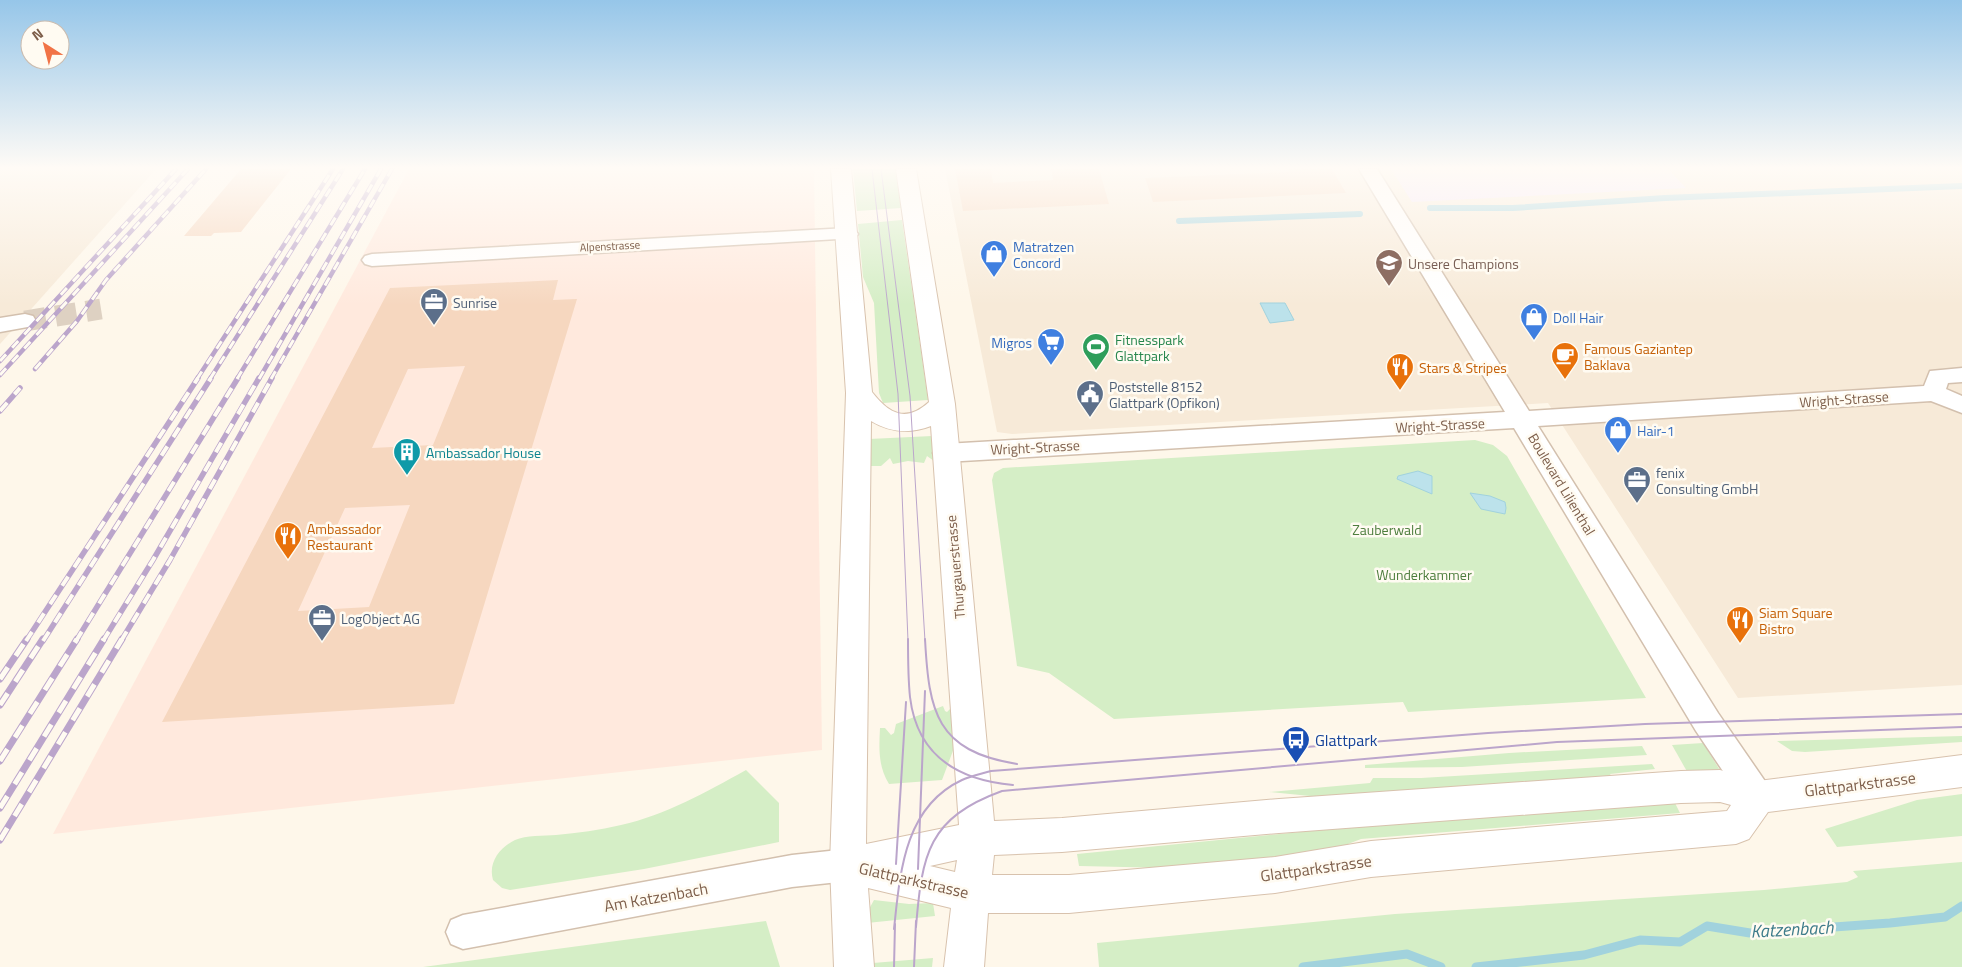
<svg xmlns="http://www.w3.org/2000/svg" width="1962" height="967" viewBox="0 0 1962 967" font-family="'Titillium Web',sans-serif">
	<rect width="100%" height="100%" fill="#fef7ea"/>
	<g fill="#f7ead8">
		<polygon points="0,169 156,169 0,344"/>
		<polygon points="945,169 1962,169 1962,685 1738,698 1548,403 1012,434 997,432"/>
	</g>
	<polygon fill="#ffe9dd" points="409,169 814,169 822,750 53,834"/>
	<polygon fill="#f4e6fb" points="1391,169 1668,169 1686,188 1412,202"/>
	<g fill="#d5eec6">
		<polygon points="853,169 895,169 901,208 857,211"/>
		<polygon points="902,220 928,400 883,403 879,393 874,303 863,277 858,224"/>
		<polygon points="932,436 934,461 927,456 924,463 908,461 893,464 890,458 881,466 870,466 869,439"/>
		<polygon points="1475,440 1493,445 1507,456 1646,698 1408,712 1403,702 1114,719 1049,673 1017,666 992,480 994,473 1003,468"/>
		<path d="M 954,705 L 954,748 L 942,780 L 889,784 C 878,766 879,749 880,728 L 885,728 L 891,735 L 894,733 L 896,724 L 943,706 L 945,711 L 947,712 Z"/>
		<polygon points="1962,736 1962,742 1805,752 1792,751 1777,741"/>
		<polygon points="1703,743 1721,772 1689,775 1672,745"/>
		<polygon points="1642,746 1647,755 1462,767 1365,768 1365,765 1509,753"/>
		<polygon points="1652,764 1655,769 1610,774 1614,780 1330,798 1269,792 1370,783 1373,778 1421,778"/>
		<path d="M 746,770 L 779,803 L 779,842 L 644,869 L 510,890 L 502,888 L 493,880 C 488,863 499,848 515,840 C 526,835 544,836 556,835 C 578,833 599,830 621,825 C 666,815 706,792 746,770 Z"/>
		<polygon points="1962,794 1962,836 1837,847 1825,829 1917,800"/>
		<polygon points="1673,799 1680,813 1361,839 1317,856 1170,868 1079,866 1077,854 1300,832 1340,824"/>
		<polygon points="1962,862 1962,967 1099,967 1097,943 1395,914 1764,890 1847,882 1858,877 1853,871"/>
		<polygon points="874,900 909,904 933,903 935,916 867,923 868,911"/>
		<polygon points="766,921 780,967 423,967"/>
		<polygon points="933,958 932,967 873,967 873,963"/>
	</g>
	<g fill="#bce2eb" stroke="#a1d2dd">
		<polygon points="1260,303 1285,303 1294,320 1270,323"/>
		<polygon points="1418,471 1432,476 1432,494 1397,479 1398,476"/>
		<polygon points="1470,493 1490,496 1505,502 1506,508 1505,514 1481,509"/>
	</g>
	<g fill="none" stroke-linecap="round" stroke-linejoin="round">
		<g stroke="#a1d2dd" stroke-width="6">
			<polyline points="1430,208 1513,208 1665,198 1962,186"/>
			<polyline points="1179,221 1360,214"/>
		</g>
		<g stroke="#a1d2dd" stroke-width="9">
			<polyline points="1303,967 1407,954 1441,967"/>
			<polyline points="1476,967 1584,955 1640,940 1680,942 1707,926 1750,933 1890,923 1945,917 1962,906"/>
		</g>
	</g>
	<g fill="#f6d7bf" fill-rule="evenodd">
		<polygon points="241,169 291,169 241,232 214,233 211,236 184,236"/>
		<polygon points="955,169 991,169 993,183 1053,180 1051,169 1099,169 1109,204 963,211"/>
		<polygon points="1288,169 1332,169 1346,193 1153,202 1145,178 1289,172"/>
		<path d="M 558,280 L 553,300 L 577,299 L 454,704 L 162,722 L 390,288 ZM 465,366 L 433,445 L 372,448 L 408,369 ZM 410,505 L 369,607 L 298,611 L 345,508 Z"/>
	</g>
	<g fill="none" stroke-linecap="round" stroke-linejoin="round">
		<polyline stroke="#ded1c2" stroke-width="21" stroke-dasharray="21 10" stroke-linecap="butt" points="25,321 101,309"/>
		<defs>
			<g id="street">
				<polygon points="1359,169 1377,169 1529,411 1924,386 1930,371 1962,368 1962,382 1948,383 1946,389 1962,396 1962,413 1931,401 1538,426 1718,713 1769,787 1774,797 1769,807 1758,812 1747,807 1696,731 1514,428 945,462 936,459 933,453 936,447 945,444 1505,412"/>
				<polygon points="848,228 855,230 858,234 855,238 372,266 365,264 362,260 365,256 372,254"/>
				<polygon points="25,314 33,316 36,321 33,326 0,332 0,318"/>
				<polygon points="848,849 860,854 865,865 860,876 848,881 792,887 463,949 451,944 446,932 451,920 463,915 792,855"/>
			</g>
			<path id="secondary" d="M 831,169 L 851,169 L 872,392 C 889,414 906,423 929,402 L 896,169 L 916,169 L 955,404 L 994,821 L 1062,818 L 1279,799 L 1681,771 L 1720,770 L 1758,781 L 1962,755 L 1962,787 L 1768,812 L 1749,839 L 1736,844 L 1371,877 L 1275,893 L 1069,913 L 988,913 L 984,967 L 944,967 L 951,908 L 868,888 L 874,967 L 834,967 L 830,865 L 846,393 ZM 871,421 C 891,433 910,434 931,426 L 959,825 L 866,844 ZM 1720,802 L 1731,805 L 1727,811 L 1371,841 L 1275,857 L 1069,875 L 992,875 L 994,855 L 1062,852 L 1279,833 L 1681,803 ZM 957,860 L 955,872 L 930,866 Z"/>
		</defs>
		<use href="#street" stroke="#d3c0ae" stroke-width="3"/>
		<use href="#secondary" stroke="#d8c2ad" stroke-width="2"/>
		<use href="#street" fill="#fff" fill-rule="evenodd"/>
		<use href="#secondary" fill="#fff" fill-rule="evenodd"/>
		<g stroke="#bba5cb" stroke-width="1">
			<polyline points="872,169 898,394 908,641"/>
			<polyline points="881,169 910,396 925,641"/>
		</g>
		<g stroke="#bba5cb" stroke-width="2">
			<path d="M 908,639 C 908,658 908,678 910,697 C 917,756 958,780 1013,785"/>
			<path d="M 925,639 C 929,712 936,751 1017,764"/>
			<polyline points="896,864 906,702"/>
			<polyline points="918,869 925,691"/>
			<path d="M 916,927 C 922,854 928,818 1002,791 L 1557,742 L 1962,727"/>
			<path d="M 894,929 C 900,873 904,807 962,780 C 971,776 981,774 991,771 L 1488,733 L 1645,724 L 1962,714"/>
			<polyline points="894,967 895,924"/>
			<polyline points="914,967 916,921"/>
		</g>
		<defs>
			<g id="rail-far2">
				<polyline points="0,361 176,169"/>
				<polyline points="35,369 77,321 106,280 206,169"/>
				<polyline points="0,375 188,169"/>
				<polyline points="197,379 333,169"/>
				<polyline points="210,379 343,169"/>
				<polyline points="237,379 365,169"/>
				<polyline points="259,379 381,169"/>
				<polyline points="271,379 392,169"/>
			</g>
			<g id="rail-far1">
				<polyline points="0,411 20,388"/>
				<polyline points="26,641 198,378"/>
				<polyline points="43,641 211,378"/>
				<polyline points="76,641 238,378"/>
				<polyline points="103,641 153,560 259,378"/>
				<polyline points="121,641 170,560 272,378"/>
			</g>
			<g id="rail">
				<polyline points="0,679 27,639"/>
				<polyline points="0,705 43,639"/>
				<polyline points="0,761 77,639"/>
				<polyline points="0,808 104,639"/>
				<polyline points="0,840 122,639"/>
			</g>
		</defs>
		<use href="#rail-far2" stroke="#bba5cb" stroke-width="4.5"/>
		<use href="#rail-far1" stroke="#bba5cb" stroke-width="5.5"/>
		<use href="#rail" stroke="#bba5cb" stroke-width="7"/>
		<use href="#rail-far2" stroke="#fffbf2" stroke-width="3" stroke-dasharray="9" stroke-linecap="butt"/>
		<use href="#rail-far1" stroke="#fffbf2" stroke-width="4" stroke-dasharray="11" stroke-linecap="butt"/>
		<use href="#rail" stroke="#fffbf2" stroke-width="5" stroke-dasharray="14" stroke-linecap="butt"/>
	</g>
	<linearGradient id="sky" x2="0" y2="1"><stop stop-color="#96c6e9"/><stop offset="0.55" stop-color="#fffbf6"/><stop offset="1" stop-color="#fffbf6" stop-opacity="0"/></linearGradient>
	<rect width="1962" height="305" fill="url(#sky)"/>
	<defs>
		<symbol id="shop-pin" viewBox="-11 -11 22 30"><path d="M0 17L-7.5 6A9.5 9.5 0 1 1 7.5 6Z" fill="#3f7fe0" stroke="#fffbf2"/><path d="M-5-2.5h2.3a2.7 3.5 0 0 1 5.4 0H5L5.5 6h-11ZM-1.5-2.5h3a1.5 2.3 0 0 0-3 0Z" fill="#fff"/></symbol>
		<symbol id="school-pin" viewBox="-11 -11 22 30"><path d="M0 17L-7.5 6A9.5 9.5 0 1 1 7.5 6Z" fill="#8d6e63" stroke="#fffbf2"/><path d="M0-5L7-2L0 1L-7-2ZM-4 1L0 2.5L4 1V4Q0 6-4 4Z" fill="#fff"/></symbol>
		<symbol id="office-pin" viewBox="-11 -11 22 30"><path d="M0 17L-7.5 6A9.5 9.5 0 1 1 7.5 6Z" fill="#5c6f8a" stroke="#fffbf2"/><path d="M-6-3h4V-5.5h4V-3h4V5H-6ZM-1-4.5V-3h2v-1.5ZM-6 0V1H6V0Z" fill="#fff"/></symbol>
		<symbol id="supermarket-pin" viewBox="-11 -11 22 30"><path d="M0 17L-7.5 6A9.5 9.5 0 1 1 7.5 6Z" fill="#3f7fe0" stroke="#fffbf2"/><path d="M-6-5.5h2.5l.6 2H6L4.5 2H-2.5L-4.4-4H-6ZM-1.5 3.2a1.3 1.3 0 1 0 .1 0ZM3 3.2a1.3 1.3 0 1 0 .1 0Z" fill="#fff"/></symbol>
		<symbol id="stadium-pin" viewBox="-11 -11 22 30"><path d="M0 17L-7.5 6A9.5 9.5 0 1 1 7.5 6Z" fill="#2e9e5b" stroke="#fffbf2"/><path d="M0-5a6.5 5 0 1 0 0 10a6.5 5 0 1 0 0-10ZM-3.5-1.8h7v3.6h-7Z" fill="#fff"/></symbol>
		<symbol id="cafe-pin" viewBox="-11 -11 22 30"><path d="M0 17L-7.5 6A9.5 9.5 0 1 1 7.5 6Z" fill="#e8710a" stroke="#fffbf2"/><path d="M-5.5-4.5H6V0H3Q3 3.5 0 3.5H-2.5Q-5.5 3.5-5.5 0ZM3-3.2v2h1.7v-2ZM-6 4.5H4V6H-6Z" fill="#fff"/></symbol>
		<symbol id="restaurant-pin" viewBox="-11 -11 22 30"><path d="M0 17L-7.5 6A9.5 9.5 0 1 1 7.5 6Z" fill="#e8710a" stroke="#fffbf2"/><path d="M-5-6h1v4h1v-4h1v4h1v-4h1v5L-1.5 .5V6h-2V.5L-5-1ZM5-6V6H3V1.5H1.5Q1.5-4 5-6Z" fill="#fff"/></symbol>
		<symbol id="civic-pin" viewBox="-11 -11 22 30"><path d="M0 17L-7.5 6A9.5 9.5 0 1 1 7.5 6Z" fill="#5c6f8a" stroke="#fffbf2"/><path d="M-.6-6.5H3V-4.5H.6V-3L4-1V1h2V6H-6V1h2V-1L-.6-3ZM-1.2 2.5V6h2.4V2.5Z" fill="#fff"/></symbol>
		<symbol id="building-pin" viewBox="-11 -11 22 30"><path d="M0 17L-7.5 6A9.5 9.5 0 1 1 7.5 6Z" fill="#0f9aa8" stroke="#fffbf2"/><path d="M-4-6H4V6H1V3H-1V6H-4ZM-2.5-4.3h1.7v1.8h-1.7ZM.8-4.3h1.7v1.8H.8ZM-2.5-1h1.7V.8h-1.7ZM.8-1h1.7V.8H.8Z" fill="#fff"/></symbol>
		<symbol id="bus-pin" viewBox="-11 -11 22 30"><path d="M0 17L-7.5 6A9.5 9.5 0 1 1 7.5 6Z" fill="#1a4fb4" stroke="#fffbf2"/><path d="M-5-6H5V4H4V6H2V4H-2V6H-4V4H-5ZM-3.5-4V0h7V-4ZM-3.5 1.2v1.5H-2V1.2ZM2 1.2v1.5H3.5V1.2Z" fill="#fff"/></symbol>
	</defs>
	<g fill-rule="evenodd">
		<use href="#shop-pin" x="978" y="238" width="32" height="43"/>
		<use href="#school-pin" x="1373" y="247" width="32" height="43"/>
		<use href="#office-pin" x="418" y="286" width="32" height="43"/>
		<use href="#shop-pin" x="1518" y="301" width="32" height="43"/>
		<use href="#supermarket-pin" x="1035" y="326" width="32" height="43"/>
		<use href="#stadium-pin" x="1080" y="331" width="32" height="43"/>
		<use href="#cafe-pin" x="1549" y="340" width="32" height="43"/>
		<use href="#restaurant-pin" x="1384" y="351" width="32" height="43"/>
		<use href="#civic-pin" x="1074" y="378" width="32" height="43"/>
		<use href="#shop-pin" x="1602" y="414" width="32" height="43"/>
		<use href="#building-pin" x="391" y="436" width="32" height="43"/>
		<use href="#office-pin" x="1621" y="464" width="32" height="43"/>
		<use href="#restaurant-pin" x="272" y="520" width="32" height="43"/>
		<use href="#office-pin" x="306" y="602" width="32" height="43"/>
		<use href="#restaurant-pin" x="1724" y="604" width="32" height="43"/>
		<use href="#bus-pin" x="1280" y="724" width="32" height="43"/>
	</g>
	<g text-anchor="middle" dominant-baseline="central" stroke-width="5" stroke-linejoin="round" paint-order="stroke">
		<g font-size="11" fill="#7d5e4a" stroke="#fffbf2">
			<text transform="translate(610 246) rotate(-3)">Alpenstrasse</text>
		</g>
		<g font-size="14" fill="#366cbe" stroke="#fffbf2" text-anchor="start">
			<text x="1013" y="246">Matratzen<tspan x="1013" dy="16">Concord</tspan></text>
			<text x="1553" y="317">Doll Hair</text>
			<text x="1032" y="342" text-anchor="end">Migros</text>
			<text x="1637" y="430">Hair-1</text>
		</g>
		<g font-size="14" fill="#785e54" stroke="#fffbf2" text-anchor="start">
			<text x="1408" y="263">Unsere Champions</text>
		</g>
		<g font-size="14" fill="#4e5e75" stroke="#fffbf2" text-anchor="start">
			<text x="453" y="302">Sunrise</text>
			<text x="1109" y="386">Poststelle 8152<tspan x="1109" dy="16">Glattpark (Opfikon)</tspan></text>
			<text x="1656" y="472">fenix<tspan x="1656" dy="16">Consulting GmbH</tspan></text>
			<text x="341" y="618">LogObject AG</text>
		</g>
		<g font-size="14" fill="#27864d" stroke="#fffbf2" text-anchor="start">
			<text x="1115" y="339">Fitnesspark<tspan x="1115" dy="16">Glattpark</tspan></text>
		</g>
		<g font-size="14" fill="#c56008" stroke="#fffbf2" text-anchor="start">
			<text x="1584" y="348">Famous Gaziantep<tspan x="1584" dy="16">Baklava</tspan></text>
			<text x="1419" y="367">Stars &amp; Stripes</text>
			<text x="307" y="528">Ambassador<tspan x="307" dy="16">Restaurant</tspan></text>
			<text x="1759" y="612">Siam Square<tspan x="1759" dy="16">Bistro</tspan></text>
		</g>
		<g font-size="14" fill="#7d5e4a" stroke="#fffbf2">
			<text transform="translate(1844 399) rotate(-4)">Wright-Strasse</text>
			<text transform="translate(1440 425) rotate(-3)">Wright-Strasse</text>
			<text transform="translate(1035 447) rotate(-3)">Wright-Strasse</text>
			<text transform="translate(1562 484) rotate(59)">Boulevard Lilienthal</text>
			<text transform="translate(955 567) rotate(-95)">Thurgauerstrasse</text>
		</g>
		<g font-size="14" fill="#0d838f" stroke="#fffbf2" text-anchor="start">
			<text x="426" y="452">Ambassador House</text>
		</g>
		<g font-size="14" fill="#4d7d3d" stroke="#fffbf2">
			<text x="1387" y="529">Zauberwald</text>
			<text x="1424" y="574">Wunderkammer</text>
		</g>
		<g font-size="16" fill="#164399" stroke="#fffbf2" text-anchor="start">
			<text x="1315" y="740">Glattpark</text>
		</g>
		<g font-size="16" fill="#7d5e4a" stroke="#fffbf2">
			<text transform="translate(1860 784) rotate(-7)">Glattparkstrasse</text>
			<text transform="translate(1316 868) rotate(-8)">Glattparkstrasse</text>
			<text transform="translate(914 880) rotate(13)">Glattparkstrasse</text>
			<text transform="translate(656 897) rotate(-10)">Am Katzenbach</text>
		</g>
		<g font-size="18" font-style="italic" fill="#3e7b8a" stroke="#fffbf2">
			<text transform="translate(1792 929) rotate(-3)">Katzenbach</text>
		</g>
	</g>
	<g transform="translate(45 45) rotate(324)"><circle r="24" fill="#fffbf2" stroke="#cbbcaf"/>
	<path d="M0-4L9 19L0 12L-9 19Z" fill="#f17346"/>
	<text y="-8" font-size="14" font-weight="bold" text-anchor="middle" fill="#7d5e4a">N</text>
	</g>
</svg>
